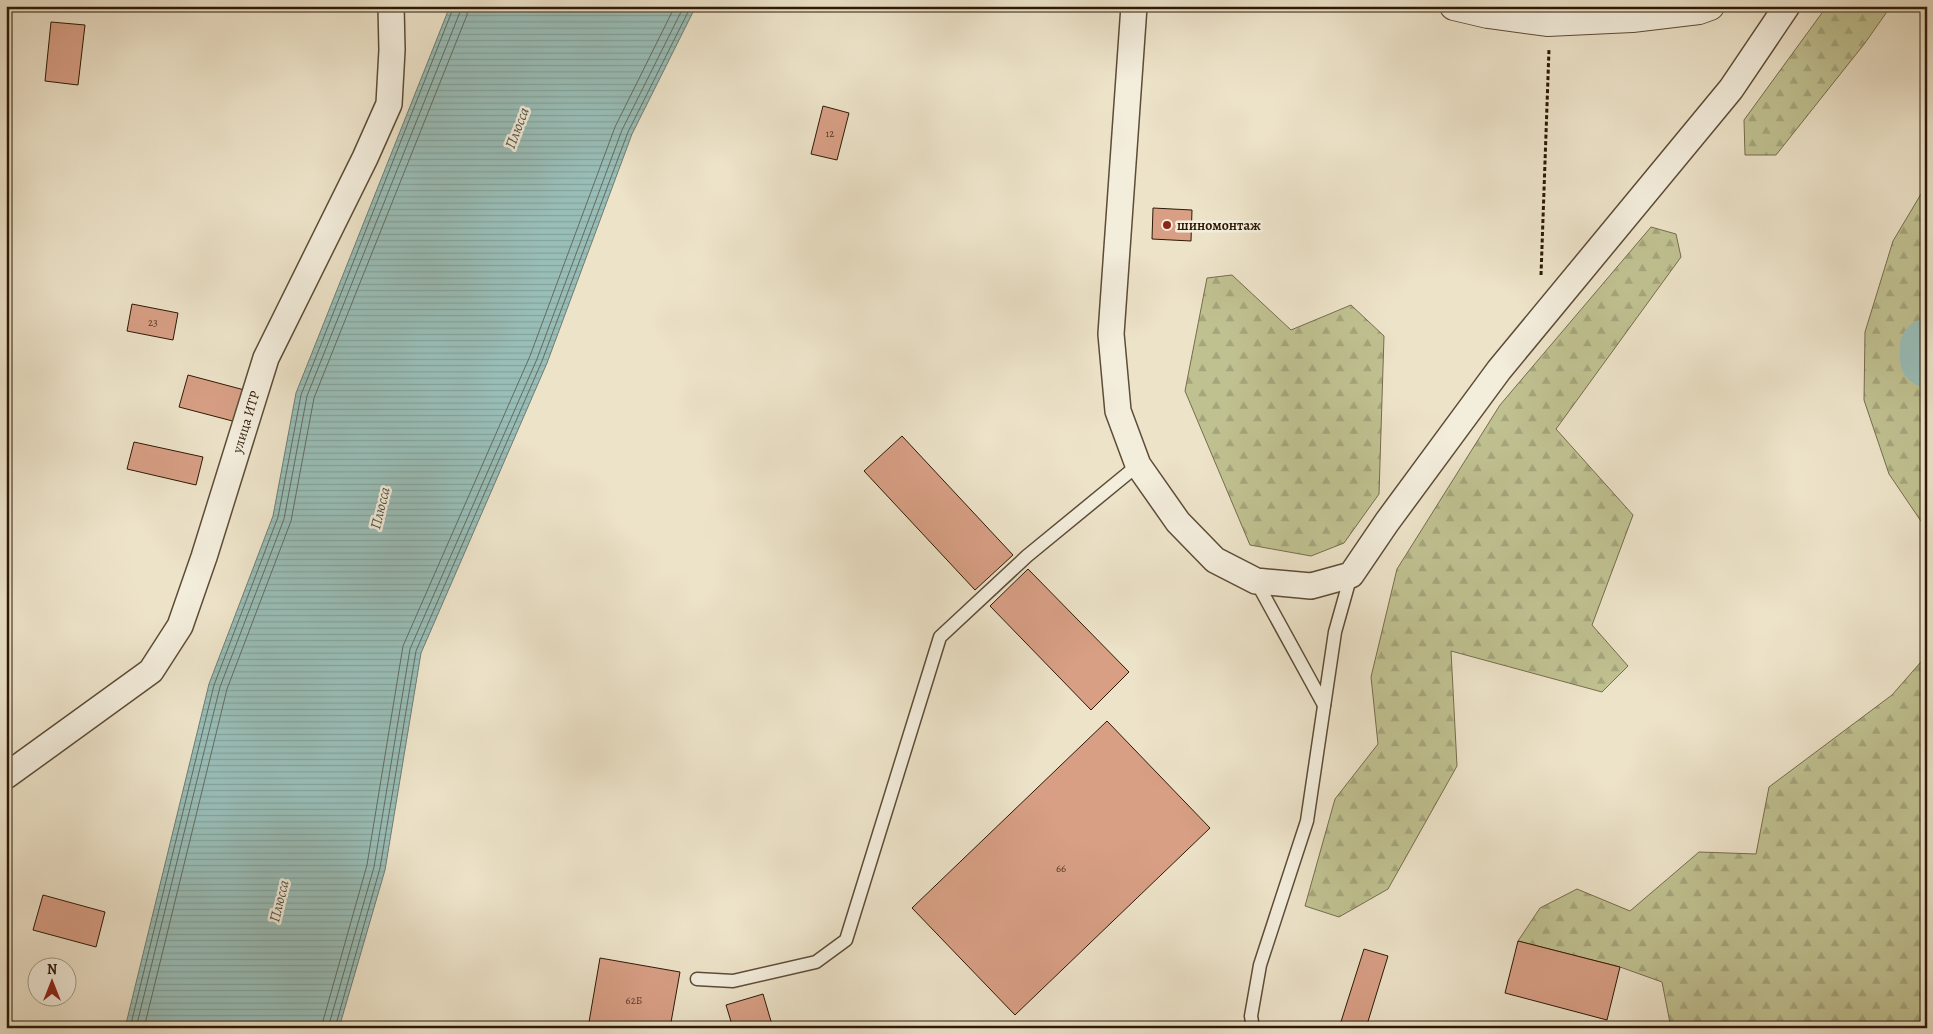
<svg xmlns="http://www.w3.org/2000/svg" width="1933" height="1034" viewBox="0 0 1933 1034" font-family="Alegreya,serif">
	<defs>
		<pattern id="forest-firs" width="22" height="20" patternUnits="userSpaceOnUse" patternTransform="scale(1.25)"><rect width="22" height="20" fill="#c0c191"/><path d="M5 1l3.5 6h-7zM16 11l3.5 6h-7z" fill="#a5a57c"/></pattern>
		<pattern id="water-rules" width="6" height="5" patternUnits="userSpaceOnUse" patternTransform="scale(1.25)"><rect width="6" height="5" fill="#99beb8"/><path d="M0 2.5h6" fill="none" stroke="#84a39d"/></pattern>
	</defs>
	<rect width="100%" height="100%" fill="#ede3c9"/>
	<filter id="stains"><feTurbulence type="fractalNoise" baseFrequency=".004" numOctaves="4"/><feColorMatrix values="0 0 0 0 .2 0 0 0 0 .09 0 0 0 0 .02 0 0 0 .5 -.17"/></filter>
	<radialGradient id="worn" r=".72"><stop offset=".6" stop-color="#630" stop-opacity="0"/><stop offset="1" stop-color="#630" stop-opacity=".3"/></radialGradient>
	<g fill="url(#forest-firs)" stroke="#766d4c">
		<polygon points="1827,6 1891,6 1865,43 1776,155 1745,155 1744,120"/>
		<polygon points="1927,184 1927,530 1889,474 1864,400 1865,332 1893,241"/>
		<polygon points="1651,227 1676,234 1681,257 1556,429 1633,515 1592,625 1628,666 1602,692 1451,651 1457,766 1388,889 1339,917 1305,906 1335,799 1378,744 1371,677 1397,569 1500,405"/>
		<polygon points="1232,275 1291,330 1351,305 1384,336 1379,494 1344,543 1311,556 1250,545 1185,391 1207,278"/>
		<polygon points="1927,655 1927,1028 1671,1028 1662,982 1620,967 1518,941 1540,908 1577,889 1630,911 1699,852 1756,854 1769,787 1892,695"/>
	</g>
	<polygon fill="url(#water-rules)" stroke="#6e7c71" points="450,6 696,6 632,134 547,363 421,653 385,870 339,1028 125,1028 209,684 273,516 296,393"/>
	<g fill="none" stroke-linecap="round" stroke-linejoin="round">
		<g stroke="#636c5f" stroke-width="1">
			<polyline points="130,1028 214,685 278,517 301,395 454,6"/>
			<polyline points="136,1028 220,687 284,519 307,396 460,12 461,6"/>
			<polyline points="144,1028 227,689 291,521 314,398 467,15 468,6"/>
			<polyline points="321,1028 367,865 403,646 530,356 615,127 675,6"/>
			<polyline points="328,1028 374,867 410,649 537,359 622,130 684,6"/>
			<polyline points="335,1028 380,868 416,651 542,361 628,132 691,6"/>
		</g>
		<polyline stroke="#99beb8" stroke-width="54" points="1927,346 1927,360"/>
	</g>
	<g fill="#d89f85" stroke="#2d1906">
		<polygon points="51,22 85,25 78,85 45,81"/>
		<polygon points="823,106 849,113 837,160 811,154"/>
		<polygon points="1153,208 1192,210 1191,241 1152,239"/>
		<polygon points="132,304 178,313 173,340 127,331"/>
		<polygon points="188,375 252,392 244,424 179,407"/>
		<polygon points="902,436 1013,555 975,590 864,471"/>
		<polygon points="134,442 203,457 196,485 127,469"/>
		<polygon points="1028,569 1129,672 1091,710 990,606"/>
		<polygon points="1107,721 1210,828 1015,1015 912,908"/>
		<polygon points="43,895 105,912 96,947 33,930"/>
		<polygon points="1518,941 1620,967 1607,1020 1505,993"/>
		<polygon points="1364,949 1388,956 1366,1028 1339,1028"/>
		<polygon points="600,958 680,972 670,1028 588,1028"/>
		<polygon points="763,994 773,1028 733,1028 726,1005"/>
		<polygon points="6,1020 34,1028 6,1028"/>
	</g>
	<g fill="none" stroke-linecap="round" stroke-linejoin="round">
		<defs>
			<g id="service">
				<polyline points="1256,581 1324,705"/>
				<polyline points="697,979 733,981 816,962 846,940 940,637 1027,556 1138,465"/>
				<polyline points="1253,1028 1251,1016 1260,965 1307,821 1335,632 1351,575"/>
			</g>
			<g id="minor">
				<polyline points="1134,6 1111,334 1118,411 1138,465 1178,522 1215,560 1256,581 1311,586 1351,575 1387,522 1499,370 1731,89 1787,6"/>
				<polyline points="6,776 151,671 180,626 204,557 266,358 365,158 389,104 392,50 391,6"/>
			</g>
			<polyline id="tertiary" points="1454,6 1488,14 1547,22 1632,18 1699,10 1710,6"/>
		</defs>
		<use href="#service" stroke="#5d4c37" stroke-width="15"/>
		<use href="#minor" stroke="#5d4c37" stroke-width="28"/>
		<use href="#tertiary" stroke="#5d4c37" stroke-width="30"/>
		<polyline stroke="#2d1906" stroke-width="3" stroke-dasharray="4 2.5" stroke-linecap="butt" points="1541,275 1549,49"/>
		<use href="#service" stroke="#f3eddc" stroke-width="12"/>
		<use href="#minor" stroke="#f3eddc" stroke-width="25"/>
		<use href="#tertiary" stroke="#f3eddc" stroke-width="28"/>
	</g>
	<circle fill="#8f2418" stroke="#f3eddc" stroke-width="2" cx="1167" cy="225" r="5"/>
	<g text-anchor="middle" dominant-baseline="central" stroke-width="5" stroke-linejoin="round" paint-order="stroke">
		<g font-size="11" fill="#583a26">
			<text x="830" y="133">12</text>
			<text x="153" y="322">23</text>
			<text x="1061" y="868">66</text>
			<text x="634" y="1000">62Б</text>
		</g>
		<g font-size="14" font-weight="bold" fill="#2d1906" stroke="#f3eddc" text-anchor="start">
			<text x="1177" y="225">шиномонтаж</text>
		</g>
		<g font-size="14" fill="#2d1906" stroke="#f3eddc">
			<text transform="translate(246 422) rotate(-73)">улица ИТР</text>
		</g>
		<g font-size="15" font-style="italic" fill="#535344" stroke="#f3eddc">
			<text transform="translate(517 128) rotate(-69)">Плюсса</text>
			<text transform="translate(380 508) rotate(-76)">Плюсса</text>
			<text transform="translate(279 901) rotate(-76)">Плюсса</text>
		</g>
	</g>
	<rect width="1933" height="1034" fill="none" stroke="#ede3c9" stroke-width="25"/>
	<rect x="8" y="8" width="1918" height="1019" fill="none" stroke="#2d1906" stroke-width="2.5"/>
	<rect x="12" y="12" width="1908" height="1009" fill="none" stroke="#2d1906"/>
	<g transform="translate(52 982)"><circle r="24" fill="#f3eddc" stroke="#a49886"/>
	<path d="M0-4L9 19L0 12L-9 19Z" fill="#8f2418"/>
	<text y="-8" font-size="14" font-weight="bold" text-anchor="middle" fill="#2d1906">N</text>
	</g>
	<rect width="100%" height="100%" filter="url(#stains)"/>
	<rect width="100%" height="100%" fill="url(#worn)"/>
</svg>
